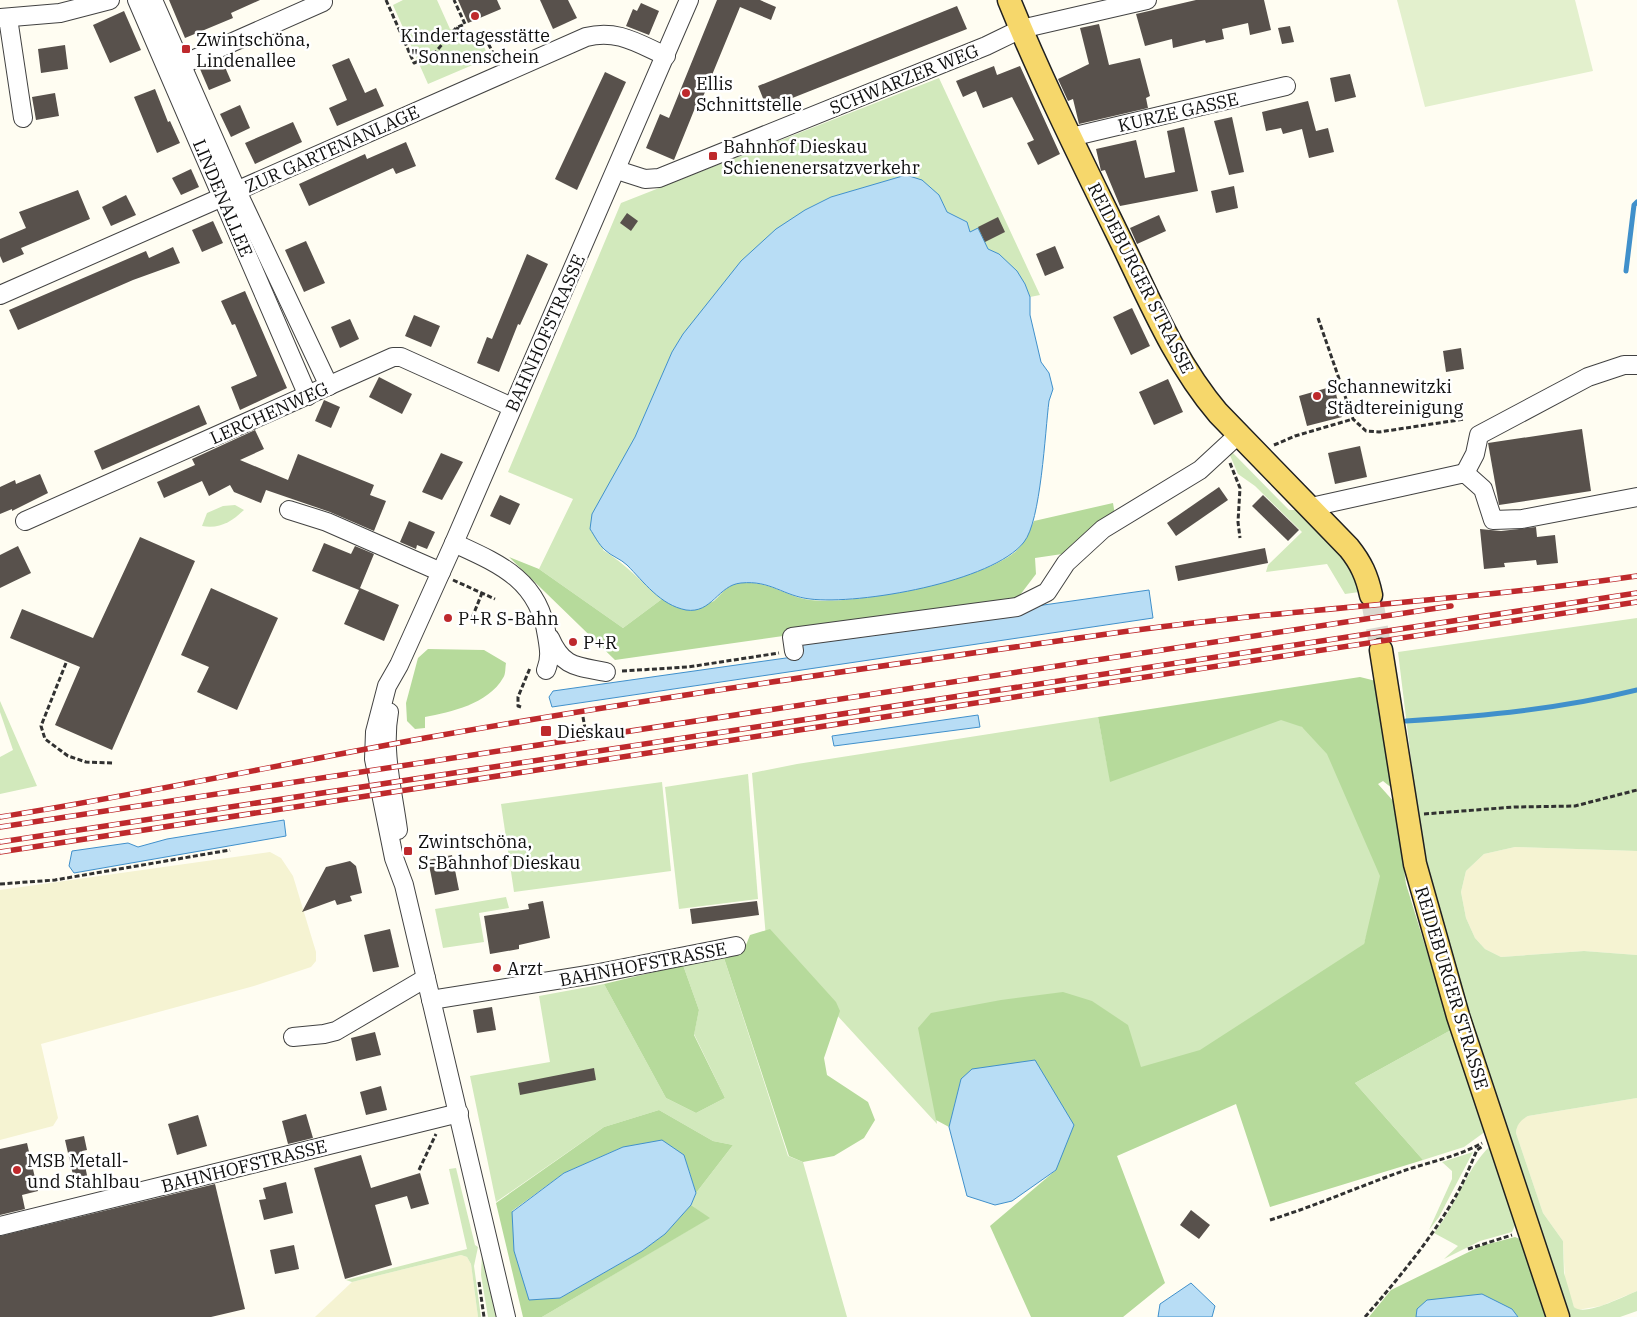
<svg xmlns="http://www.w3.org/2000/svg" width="1637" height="1317" viewBox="0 0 1637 1317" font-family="'IBM Plex Serif',serif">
	<rect width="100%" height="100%" fill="#fffdf2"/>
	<g fill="#f5f3d2">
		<polygon points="1515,847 1637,851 1637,955 1584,951 1501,957 1485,949 1475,938 1466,918 1461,892 1466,871 1484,854"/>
		<polygon points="270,852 281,858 293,876 316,952 316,961 311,967 254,986 41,1044 58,1118 53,1126 0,1140 0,890"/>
		<polygon points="1637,1098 1637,1291 1601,1306 1577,1310 1574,1307 1565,1281 1563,1241 1543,1213 1516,1133 1517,1127 1519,1121 1528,1116"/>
		<polygon points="461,1255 467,1257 471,1264 478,1317 315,1317 352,1282"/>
	</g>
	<g fill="#d2e9bc">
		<polygon points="403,0 437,0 450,29 482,42 489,58 428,84 393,5"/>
		<path d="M 939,78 L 1040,295 L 1030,297 L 1025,284 L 999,254 L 988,249 L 978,229 L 970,232 L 967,222 L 947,212 L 939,195 L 906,175 L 831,197 L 805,210 L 683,334 L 672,352 L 635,437 L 616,473 L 603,550 C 626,564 641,582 662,599 L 623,628 L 539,569 L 573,499 L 508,472 L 621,203 Z"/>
		<polygon points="1231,451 1289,510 1298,510 1347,562 1354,573 1359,592 1345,594 1327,564 1266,572 1268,565 1302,532 1255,486 1238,474 1229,453"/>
		<path d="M 235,505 L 244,510 C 231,522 220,529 202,526 L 207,513 L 223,506 Z"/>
		<path d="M 1637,618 L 1637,851 L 1515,847 L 1484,854 L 1466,871 L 1461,892 L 1466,918 L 1475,938 L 1485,949 L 1501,957 L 1584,951 L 1637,955 L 1637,1098 L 1528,1116 C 1520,1121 1517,1124 1516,1133 L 1543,1213 L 1563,1241 L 1564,1273 L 1574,1307 C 1585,1317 1624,1296 1637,1291 L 1637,1311 L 1620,1317 L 1569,1317 L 1462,1001 L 1417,840 L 1424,846 L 1415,792 L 1398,652 Z"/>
		<polygon points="0,701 37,786 0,794 0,757 13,750 0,712"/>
		<polygon points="1273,710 1326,741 1384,875 1362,951 1199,1054 1139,1070 927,1023 937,1124 766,938 752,773 797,764 1098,717 1107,764"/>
		<polygon points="748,774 758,899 679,909 665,787"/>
		<polygon points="662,782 671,871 514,892 501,804"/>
		<polygon points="506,897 509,908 479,913 484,942 443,948 435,909"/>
		<polygon points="723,955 788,1156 803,1162 847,1317 542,1317 709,1218 691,1205 696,1193 733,1145 713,1141 659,1110 604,1127 496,1202 470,1076 550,1062 539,996 604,984 666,1098 696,1113 725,1098 694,1034 699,1010 683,965"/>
		<polygon points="1451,1030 1486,1131 1464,1147 1423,1160 1355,1083"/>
		<path d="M 1490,1146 L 1518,1219 L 1512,1232 L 1480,1241 L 1444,1259 L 1458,1246 L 1434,1233 C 1456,1206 1465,1171 1490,1146 Z"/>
		<polygon points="1473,1152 1439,1217 1429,1230 1452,1179 1452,1171 1442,1162"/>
		<polygon points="456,1168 475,1245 478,1247 474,1266 481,1317 478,1317 471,1264 467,1257 461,1255 352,1282 346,1280 467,1249 449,1169"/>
		<polygon points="482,1253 500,1317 488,1317 481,1275"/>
	</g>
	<g fill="#b6da9b">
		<path d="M 1113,503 L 1115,515 L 1069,553 L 1035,558 L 1036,574 L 1014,603 L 615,660 L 509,557 L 539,569 L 623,628 L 662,599 C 682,608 682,610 704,604 C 707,603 712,603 715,600 C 724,592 727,584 742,583 C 771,581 784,596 810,600 C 856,605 973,582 1011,555 C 1023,547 1028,534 1034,521 Z"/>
		<path d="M 428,649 L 484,650 L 506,663 C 505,668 506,674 503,678 C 488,704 451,712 425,717 L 425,728 L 415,729 L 407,721 L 406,703 L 418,658 Z"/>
		<polygon points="1360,677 1376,681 1393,789 1383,781 1378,784 1395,803 1406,884 1451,1030 1355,1083 1423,1160 1270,1207 1236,1104 1117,1156 1165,1283 1123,1317 1031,1317 990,1226 1056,1170 961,1079 949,1127 936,1120 918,1028 931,1013 1001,1000 1063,992 1092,1001 1128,1025 1141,1067 1200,1050 1364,944 1380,876 1327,754 1302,727 1281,720 1110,782 1098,717"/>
		<polygon points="770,929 836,1002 840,1011 824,1058 827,1075 868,1102 875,1120 864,1138 834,1156 803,1162 789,1156 723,955 744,950 750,935"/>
		<polygon points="683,965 699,1010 694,1035 725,1098 696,1113 666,1098 604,984"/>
		<polygon points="659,1110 713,1141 733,1145 696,1193 684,1155 623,1147 564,1173 512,1211 560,1298 642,1251 665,1234 691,1205 710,1218 542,1317 523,1317 496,1203 604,1127"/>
		<polygon points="1515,1237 1525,1241 1549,1317 1369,1317 1391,1290 1481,1246"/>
	</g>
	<polygon fill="#e3f0cd" points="1397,0 1575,0 1593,71 1425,107"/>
	<g fill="#b8ddf5" stroke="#4090cb">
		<path d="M 906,175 L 922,180 L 939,195 L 947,212 L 967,222 L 970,232 L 978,228 L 988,249 L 999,254 L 1017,271 L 1025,284 L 1030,297 L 1030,315 L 1041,362 L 1049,373 L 1053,389 L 1049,401 C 1045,432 1041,521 1024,542 C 993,582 859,605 810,599 C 783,596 771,580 741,583 C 718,585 712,614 686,610 C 660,605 644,582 627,565 C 621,559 611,556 605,550 C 599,545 594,535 590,529 L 592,514 L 635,437 L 672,352 L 683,334 L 741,261 L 776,229 L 805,210 L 831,197 Z"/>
		<polygon points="1149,590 1153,618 552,707 549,697 553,691 800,656 798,640"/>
		<polygon points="978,715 980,727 834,746 832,736"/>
		<polygon points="284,820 286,836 74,873 69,866 72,851 128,843 138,847 167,839"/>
		<polygon points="1035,1060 1074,1125 1056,1170 1012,1201 995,1205 967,1196 949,1127 961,1079 972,1069"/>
		<polygon points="662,1140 684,1155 696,1193 691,1205 665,1234 642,1251 560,1298 529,1300 514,1251 512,1212 564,1173 623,1147"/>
		<polygon points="1191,1283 1215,1306 1212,1317 1158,1317 1160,1304"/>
		<polygon points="1482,1294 1512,1309 1518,1317 1416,1317 1417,1309 1427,1300"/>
	</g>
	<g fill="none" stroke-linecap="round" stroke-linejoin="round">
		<g stroke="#4090cb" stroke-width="5">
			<polyline points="1626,271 1634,205 1637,202"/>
			<path d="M 1406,721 C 1484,716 1561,709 1637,690"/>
		</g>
	</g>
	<g fill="#58514c">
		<polygon points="169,0 260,0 231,13 233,18 185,38"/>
		<polygon points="458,0 497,0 501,9 468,23"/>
		<polygon points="540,0 568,0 577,18 553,29"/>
		<polygon points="717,0 760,0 776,7 771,20 740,7 698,109 695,108 674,160 646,148 660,114 669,118"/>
		<polygon points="1196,0 1264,0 1271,30 1250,35 1248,23 1222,29 1224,39 1206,43 1205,40 1173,48 1172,39 1145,46 1136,14"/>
		<polygon points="641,3 659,11 649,35 626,26 633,9 637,11"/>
		<polygon points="957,6 967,29 767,108 758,86"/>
		<polygon points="124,11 141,50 110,63 93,25"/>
		<polygon points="1099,24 1109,65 1140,58 1150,96 1146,98 1148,108 1079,124 1073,99 1068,101 1058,79 1089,64 1080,28"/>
		<polygon points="1290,26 1294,42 1282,44 1278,28"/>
		<polygon points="65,45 68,69 41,73 38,49"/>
		<polygon points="349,58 365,93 376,88 384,106 337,126 329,108 347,100 332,65"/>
		<polygon points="222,60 231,81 209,90 200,69"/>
		<polygon points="994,66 997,75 1020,66 1060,154 1038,165 1027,143 1034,140 1012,97 983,108 976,91 963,97 956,81"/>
		<polygon points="605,72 626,82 577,190 555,179"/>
		<polygon points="1350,74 1356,97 1335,102 1330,78"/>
		<polygon points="155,89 168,122 170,121 180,143 157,153 134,97"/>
		<polygon points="55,93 59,116 36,120 32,97"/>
		<polygon points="1308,101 1316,131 1328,128 1334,152 1309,158 1302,129 1283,134 1281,128 1266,131 1262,112"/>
		<polygon points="240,105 250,128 231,137 220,114"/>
		<polygon points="1232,117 1244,172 1229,175 1214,121"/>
		<polygon points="293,122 302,142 255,164 245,143"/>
		<polygon points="1184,127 1198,191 1120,206 1105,170 1101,171 1096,149 1136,140 1145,178 1175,172 1167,131"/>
		<polygon points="406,142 416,166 396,174 393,168 309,206 299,184 365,154 367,159"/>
		<polygon points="191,169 199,187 181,195 172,178"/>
		<polygon points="1234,186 1238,208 1216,213 1211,191"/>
		<polygon points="78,190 90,219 21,248 24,254 3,263 0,256 0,239 26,228 19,212"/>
		<polygon points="126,195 136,215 111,226 102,207"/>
		<polygon points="627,213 638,221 631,231 620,223"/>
		<polygon points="1159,215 1166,231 1137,244 1130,228"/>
		<polygon points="998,217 1005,232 985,242 978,227"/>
		<polygon points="213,221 223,243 202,252 192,230"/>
		<polygon points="306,241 325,283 304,292 285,250"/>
		<polygon points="1055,246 1064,268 1045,276 1036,254"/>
		<polygon points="173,247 180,263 133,280 18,330 9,310 146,251 149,258"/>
		<polygon points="527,254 548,264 520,325 518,324 499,372 477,363 487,337 492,339"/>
		<polygon points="245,291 287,388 240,410 231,387 257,376 235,324 232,325 221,301"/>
		<polygon points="1132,308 1150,346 1131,355 1113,317"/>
		<polygon points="414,315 440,326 431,347 405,336"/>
		<polygon points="350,319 359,339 340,348 331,327"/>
		<polygon points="1461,348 1464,369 1446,372 1443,351"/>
		<polygon points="379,377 412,394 402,414 369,397"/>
		<polygon points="1168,379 1183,412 1154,425 1139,392"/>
		<polygon points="1334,386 1342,417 1307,426 1299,396"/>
		<polygon points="324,400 340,407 331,428 315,421"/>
		<polygon points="199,405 207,424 102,470 94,451"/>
		<polygon points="1582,429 1591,491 1499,505 1488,443"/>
		<polygon points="255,430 264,449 240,460 288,480 298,454 374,485 370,495 386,501 374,531 330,512 266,490 261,503 234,492 230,485 209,496 202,481 164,498 157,482 195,465 192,459"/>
		<polygon points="1360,446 1367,477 1335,484 1328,453"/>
		<polygon points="441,453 463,462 442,500 422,492"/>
		<polygon points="40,474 48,493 12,511 12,509 0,514 0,487 15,480 16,484"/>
		<polygon points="1219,487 1228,500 1176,536 1167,523"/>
		<polygon points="500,495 520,504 510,525 490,516"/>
		<polygon points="1263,495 1299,530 1288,541 1252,506"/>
		<polygon points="409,521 435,532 427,549 417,545 416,549 400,542"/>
		<polygon points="1536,527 1537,537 1555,535 1558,563 1537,565 1536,560 1504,563 1505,567 1484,569 1480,529 1501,531"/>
		<polygon points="140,537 195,561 112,750 55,725 80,667 10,638 22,609 93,638"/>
		<polygon points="324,543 351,554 355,546 374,554 360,588 399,605 384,641 344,624 359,590 312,571"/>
		<polygon points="18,546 31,573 0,588 0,555"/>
		<polygon points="1265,548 1268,563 1178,581 1175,566"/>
		<polygon points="211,588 278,618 237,710 197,692 209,667 181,655"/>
		<polygon points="452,855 459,890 435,895 428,860"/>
		<polygon points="350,861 356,866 362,893 350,896 352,901 337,905 335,900 302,912 326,867"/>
		<polygon points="543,901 550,938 519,945 519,949 490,954 484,916 529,909 528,904"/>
		<polygon points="757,901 759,915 692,924 690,909"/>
		<polygon points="390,929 399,967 373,972 364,935"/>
		<polygon points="492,1007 496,1030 477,1033 473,1010"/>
		<polygon points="375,1032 381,1055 356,1061 351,1038"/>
		<polygon points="594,1068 596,1080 520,1095 518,1083"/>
		<polygon points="381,1086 387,1110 366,1115 360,1092"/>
		<polygon points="306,1114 313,1138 288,1144 282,1121"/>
		<polygon points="198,1115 207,1146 177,1155 168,1124"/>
		<polygon points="84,1136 87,1150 82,1151 89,1185 76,1188 65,1140"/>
		<polygon points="27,1143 38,1191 22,1195 25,1209 0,1215 0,1149"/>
		<polygon points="361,1155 371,1188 420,1173 429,1204 411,1209 407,1196 375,1205 392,1265 345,1279 314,1168"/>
		<polygon points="286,1182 293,1213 264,1220 259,1200 266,1199 263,1188"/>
		<polygon points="215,1184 245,1309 211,1317 0,1317 0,1236"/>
		<polygon points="1191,1210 1210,1225 1199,1239 1180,1225"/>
		<polygon points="294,1245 299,1269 275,1274 270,1250"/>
	</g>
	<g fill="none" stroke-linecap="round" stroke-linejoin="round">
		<polyline stroke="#dbd9d0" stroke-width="22" stroke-dasharray="22 11" stroke-linecap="butt" points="1371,595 1381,650"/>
		<defs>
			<g id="minor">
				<polyline points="137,0 308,396"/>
				<polyline points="153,0 237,191 329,386"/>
				<polyline points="0,18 60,13 110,0"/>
				<polyline points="8,18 23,118"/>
				<polyline points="181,65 323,2"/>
				<polyline points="1071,137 1286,86"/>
				<polyline points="617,170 645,179 659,178 986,46 1021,29 1147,0"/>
				<path d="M 0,295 L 586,37 C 617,29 637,43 666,56"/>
				<polyline points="1465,473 1475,454 1479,435 1588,377 1624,365 1637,365"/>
				<polyline points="1311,507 1465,473 1483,489 1493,520 1522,519 1637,497"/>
				<polyline points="289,510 327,522 441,572"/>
				<polyline points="25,521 393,357 401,357 512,407"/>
				<path d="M 454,543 C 500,564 539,580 547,636 C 549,648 551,658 546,670"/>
				<path d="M 550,638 C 563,668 577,666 606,672"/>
				<polyline points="794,651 792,637 1017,607 1047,592 1066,563 1103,529 1200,470 1239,434"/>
				<path d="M 389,712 C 382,751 393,792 398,830"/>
				<polyline points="431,1000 594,974 736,946"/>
				<polyline points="293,1037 324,1034 336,1031 426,978"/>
				<polyline points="0,1226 459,1113"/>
				<polyline points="506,1317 404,885 394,858 374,759 375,732 387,686 399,665 454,543 689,0"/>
			</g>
			<g id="major">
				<path d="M 1009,0 C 1041,79 1079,155 1116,231 C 1147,294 1173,360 1218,413 L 1349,548 C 1361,563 1367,576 1371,595"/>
				<polyline points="1381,650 1415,864 1458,1016 1558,1317"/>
			</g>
		</defs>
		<use href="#minor" stroke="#424242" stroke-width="20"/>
		<use href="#major" stroke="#202020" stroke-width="25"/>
		<g stroke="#313131" stroke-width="3" stroke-dasharray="5 2.5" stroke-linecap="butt">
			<polyline points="386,0 414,63 433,55 456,28 465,24 454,0"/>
			<polyline points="456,28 486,39 496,59"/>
			<polyline points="1318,318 1353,419 1366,431 1379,432 1465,419"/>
			<polyline points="1274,445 1295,436 1353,419"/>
			<polyline points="1230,463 1240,488 1238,522 1240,538"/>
			<polyline points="453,580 495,599"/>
			<polyline points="472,618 482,593"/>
			<polyline points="66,663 41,726 45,739 68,756 86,762 114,763"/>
			<polyline points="622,671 688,667 779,653"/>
			<polyline points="521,707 518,706 518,697 530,668"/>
			<polyline points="583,717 586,734"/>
			<polyline points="1424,814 1514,807 1575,806 1637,790"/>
			<polyline points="0,884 55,880 230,850"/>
			<polyline points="419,1170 436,1134"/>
			<path d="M 1270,1220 C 1315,1206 1358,1187 1403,1171 C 1429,1162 1457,1157 1482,1143"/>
			<polyline points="1468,1249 1512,1235"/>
			<polyline points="479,1282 484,1317"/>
			<path d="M 1365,1317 C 1397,1280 1429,1242 1454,1199 C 1463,1184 1470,1166 1477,1150 L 1483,1146"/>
		</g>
		<use href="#minor" stroke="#fff" stroke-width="18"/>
		<use href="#major" stroke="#f6d76b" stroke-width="22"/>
		<defs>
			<g id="rail">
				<path d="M 0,817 C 143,794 283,764 425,738 C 649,698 875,667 1100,635 C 1278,609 1458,602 1637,576"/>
				<polyline points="0,827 1451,606"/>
				<polyline points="0,842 1637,593"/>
				<polyline points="0,852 1637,602"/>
			</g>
		</defs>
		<use href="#rail" stroke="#be292c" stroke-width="5.5"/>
		<use href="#rail" stroke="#fff" stroke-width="4" stroke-dasharray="11" stroke-linecap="butt"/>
	</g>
	<g fill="#be292c" stroke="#fff" stroke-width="2">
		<circle cx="475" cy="16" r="5"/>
		<rect x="181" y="44" width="10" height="10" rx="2.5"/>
		<circle cx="686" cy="93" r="5"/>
		<rect x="708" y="151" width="10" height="10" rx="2.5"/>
		<circle cx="1317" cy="396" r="5"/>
		<circle cx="448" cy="618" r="5"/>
		<circle cx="573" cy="642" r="5"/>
		<rect x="540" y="725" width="12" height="12" rx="2.5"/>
		<rect x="403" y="846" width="10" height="10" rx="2.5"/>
		<circle cx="497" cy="968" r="5"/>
		<circle cx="17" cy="1170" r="5"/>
	</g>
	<g text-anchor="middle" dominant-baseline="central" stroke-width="5" stroke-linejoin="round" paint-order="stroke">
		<g font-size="18" fill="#0f0f0f" stroke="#fff" text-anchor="start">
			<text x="475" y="35" text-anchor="middle">Kindertagesstätte<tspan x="475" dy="21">"Sonnenschein</tspan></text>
			<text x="196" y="39">Zwintschöna,<tspan x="196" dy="21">Lindenallee</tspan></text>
			<text x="696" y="83">Ellis<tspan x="696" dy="21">Schnittstelle</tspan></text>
			<text x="723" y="146">Bahnhof Dieskau<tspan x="723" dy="21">Schienenersatzverkehr</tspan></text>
			<text x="1327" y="386">Schannewitzki<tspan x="1327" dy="21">Städtereinigung</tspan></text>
			<text x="458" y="618">P+R S-Bahn</text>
			<text x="583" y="642">P+R</text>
			<text x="557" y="731">Dieskau</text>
			<text x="418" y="841">Zwintschöna,<tspan x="418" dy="21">S-Bahnhof Dieskau</tspan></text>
			<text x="507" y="968">Arzt</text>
			<text x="27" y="1160">MSB Metall-<tspan x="27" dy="21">und Stahlbau</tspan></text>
		</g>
		<g font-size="18" fill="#0f0f0f" stroke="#fff">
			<text transform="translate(904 79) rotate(-22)">SCHWARZER WEG</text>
			<text transform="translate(1178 112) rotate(-13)">KURZE GASSE</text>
			<text transform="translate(332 149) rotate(-24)">ZUR GARTENANLAGE</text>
			<text transform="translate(223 198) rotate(67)">LINDENALLEE</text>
			<text transform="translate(1141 278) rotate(63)">REIDEBURGER STRASSE</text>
			<text transform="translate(545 333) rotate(-66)">BAHNHOFSTRASSE</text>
			<text transform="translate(269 413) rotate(-24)">LERCHENWEG</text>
			<text transform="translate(643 964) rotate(-11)">BAHNHOFSTRASSE</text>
			<text transform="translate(1452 988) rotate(73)">REIDEBURGER STRASSE</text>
			<text transform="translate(244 1166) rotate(-14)">BAHNHOFSTRASSE</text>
		</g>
	</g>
</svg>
